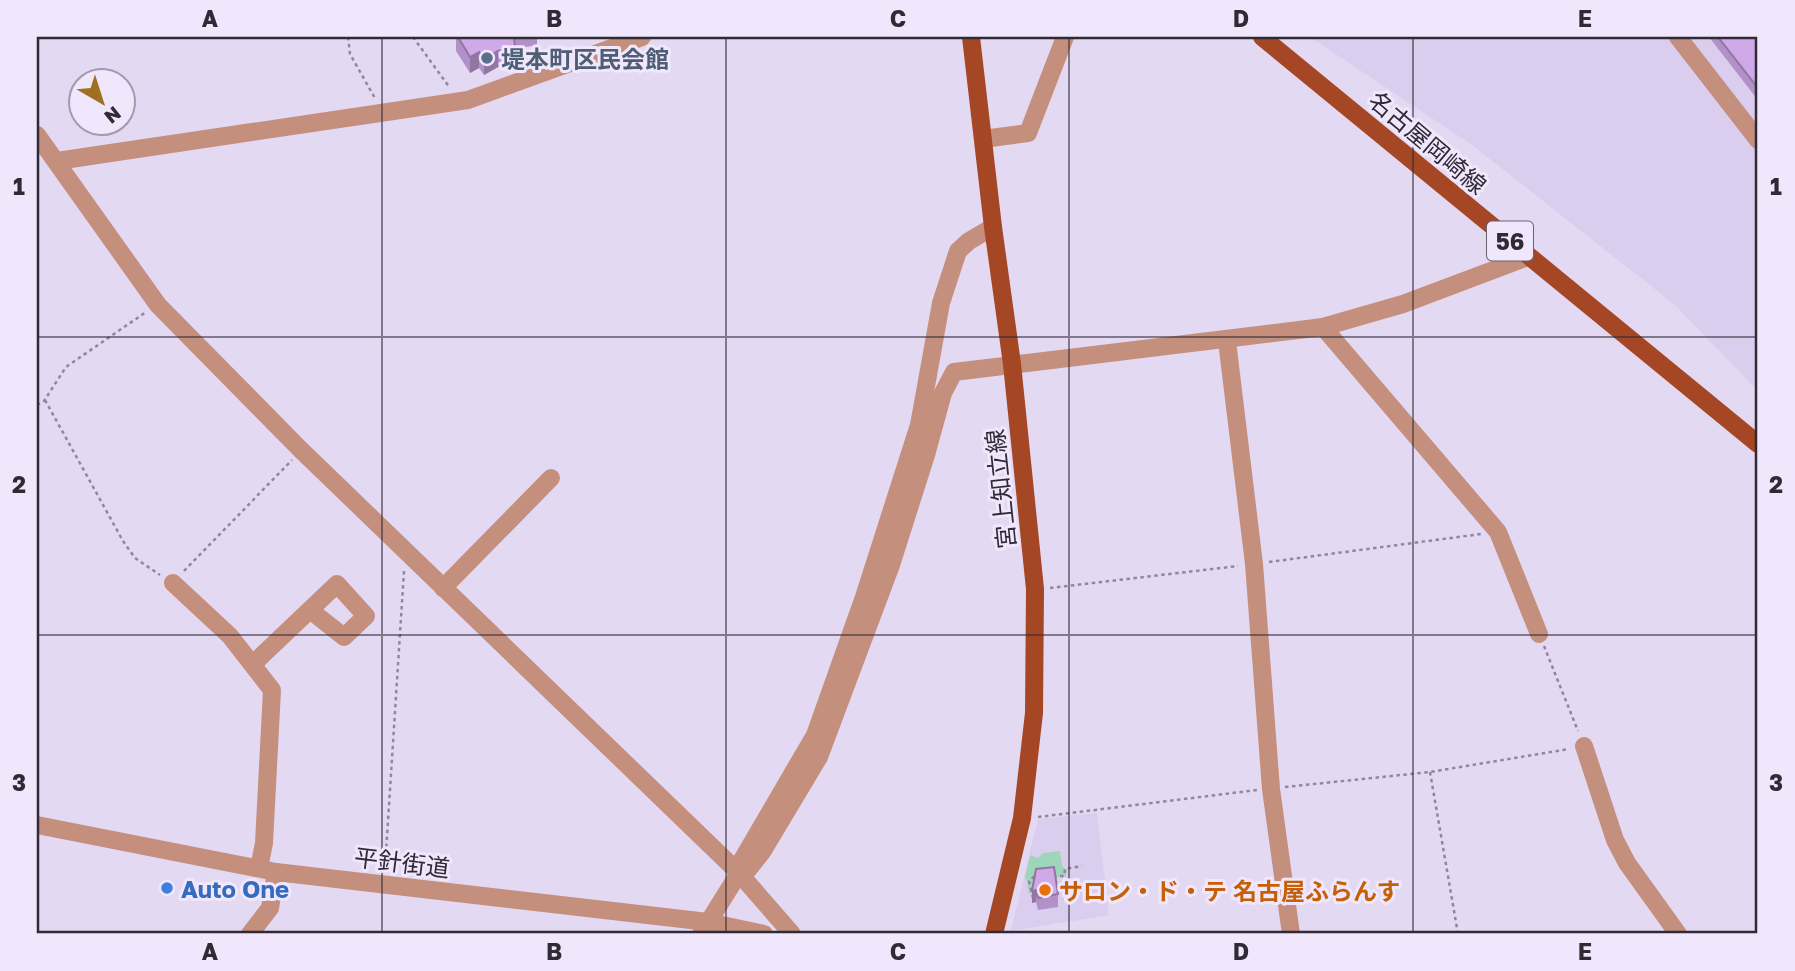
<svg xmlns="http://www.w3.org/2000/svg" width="1795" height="971" viewBox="0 0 1795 971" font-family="'Golos Text','Noto Sans JP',sans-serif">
	<rect width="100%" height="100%" fill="#e4d9f3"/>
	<g fill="#dbcded">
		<polygon points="1310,37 1758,37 1758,391 1675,305 1472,145"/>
		<polygon points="1097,813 1109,915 1011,931 1038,819"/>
	</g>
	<polygon fill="#9ed6bc" points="1060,851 1062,866 1067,870 1066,876 1036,881 1033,893 1029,894 1027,880 1025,878 1030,855 1038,858 1043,853"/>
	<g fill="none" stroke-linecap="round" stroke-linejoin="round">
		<g stroke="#90889a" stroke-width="2.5" stroke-dasharray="3.5 3.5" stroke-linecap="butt">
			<polyline points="348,37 350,54 376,100"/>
			<polyline points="413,37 450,88"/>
			<polyline points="45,400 123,541 135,558 160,575"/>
			<polyline points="37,405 44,401 66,367 146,312"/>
			<polyline points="1269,562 1481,534"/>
			<polyline points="184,571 292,460"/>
			<polyline points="1050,588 1238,566"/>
			<polyline points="1544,646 1578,731"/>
			<polyline points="1430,772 1458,934"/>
			<polyline points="1285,787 1430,772 1569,749"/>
			<polyline points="1038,817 1257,790"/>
			<polyline points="385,868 404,571"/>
			<polyline points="1053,876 1064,876 1065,869 1082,866"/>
			<polyline points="1033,898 1029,881 1037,874"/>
		</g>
		<g stroke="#c58f7d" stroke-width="18">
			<polyline points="1678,37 1758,140"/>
			<polyline points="37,135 158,305 301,450 739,873 792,934"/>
			<polyline points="983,139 1028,133 1065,37"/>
			<polyline points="57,161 468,100 642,37"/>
			<polyline points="1323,327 1498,532 1539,634"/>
			<polyline points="1227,341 1254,564 1271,789 1291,934"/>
			<polyline points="173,583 230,636 272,690 264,843 259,868"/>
			<polyline points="443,588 551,478"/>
			<polyline points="253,664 337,584 366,616 344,637 310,610"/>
			<polyline points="1584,746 1615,840 1627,863 1678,934"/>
			<polyline points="37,825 276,872 708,922 764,934"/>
			<polyline points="739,873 742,860 815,735 864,597 919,425 941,303 958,251 969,241 993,227"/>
			<polyline points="250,934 270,908 276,872"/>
			<polyline points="701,934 739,873 747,871 762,852 819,757 891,565 926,455 943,393 954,372 1323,327 1403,304 1528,257"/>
		</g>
		<g stroke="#a54724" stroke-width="18">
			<polyline points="971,37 993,227 1012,364 1035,589 1034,713 1022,818 994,934"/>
			<polyline points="1262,37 1758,444"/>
		</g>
	</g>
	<g fill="#b291c8">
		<polygon points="456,37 537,37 537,45 515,49 515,65 498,67 484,75 479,68 470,73 456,51"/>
		<polygon points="1709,37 1758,37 1758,100"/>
		<polygon points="1032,891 1058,894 1058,907 1038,910 1036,902 1032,903"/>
	</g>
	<g fill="#9176a2">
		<polygon points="498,51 498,67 484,75 484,59"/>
		<polygon points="479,52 479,68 470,73 470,57"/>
		<polygon points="1036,890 1036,902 1032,903 1032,891"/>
	</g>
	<g fill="#cfa9e8" stroke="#9176a2" stroke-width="2">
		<polygon points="458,37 514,37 515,48 498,51 484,59 479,52 470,57"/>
		<polygon points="1718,37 1758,37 1758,88"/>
		<polygon points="1054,867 1058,894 1038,898 1036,890 1032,891 1036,869"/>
	</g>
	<path fill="none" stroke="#2f2a34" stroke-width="2" stroke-opacity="0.55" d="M 382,37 L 382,934M 726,37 L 726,934M 1069,37 L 1069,934M 1413,37 L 1413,934M 37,337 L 1758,337M 37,635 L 1758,635"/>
	<circle fill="#5c6f8a" stroke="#f0e7fd" stroke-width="2.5" cx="487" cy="58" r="7"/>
	<circle fill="#3f7fe0" stroke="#f0e7fd" stroke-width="2.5" cx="167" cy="888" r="7"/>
	<circle fill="#e8710a" stroke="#f0e7fd" stroke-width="2.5" cx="1045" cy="890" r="7"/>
	<g text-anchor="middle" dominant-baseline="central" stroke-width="6" stroke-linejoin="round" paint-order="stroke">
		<rect fill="#f0e7fd" stroke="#696370" stroke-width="2" x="1487" y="221.5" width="46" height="39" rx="5"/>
		<g font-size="23" font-weight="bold" fill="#2f2a34">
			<text x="1510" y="241">56</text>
		</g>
		<g font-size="24" font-weight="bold" fill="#4e5e75" stroke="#f0e7fd" text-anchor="start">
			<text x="501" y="58">堤本町区民会館</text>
		</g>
		<g font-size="24" fill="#2f2a34" stroke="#f0e7fd">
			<text transform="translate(1428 142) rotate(40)">名古屋岡崎線</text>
			<text transform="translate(1000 489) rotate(-96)">宮上知立線</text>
			<text transform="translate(402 862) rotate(7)">平針街道</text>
		</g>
		<g font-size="24" font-weight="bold" fill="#366cbe" stroke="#f0e7fd" text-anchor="start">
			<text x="181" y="888">Auto One</text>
		</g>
		<g font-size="24" font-weight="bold" fill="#c56008" stroke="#f0e7fd" text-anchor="start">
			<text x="1059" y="890">サロン・ド・テ 名古屋ふらんす</text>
		</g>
	</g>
	<rect width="1795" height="971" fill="none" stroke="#f0e7fd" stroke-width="77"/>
	<g transform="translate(102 102) rotate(141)"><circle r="33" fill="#f0e7fd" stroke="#a39bad" stroke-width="2"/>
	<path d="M0-5L12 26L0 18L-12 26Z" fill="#9f6f22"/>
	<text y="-10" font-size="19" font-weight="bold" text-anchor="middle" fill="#2f2a34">N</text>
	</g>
	<rect x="38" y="38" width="1718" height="894" fill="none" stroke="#2f2a34" stroke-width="2.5"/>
	<g font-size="23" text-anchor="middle" font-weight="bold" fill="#2f2a34">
		<text x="210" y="27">A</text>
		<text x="554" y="27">B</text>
		<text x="898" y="27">C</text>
		<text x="1241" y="27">D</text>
		<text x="1585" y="27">E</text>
		<text x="19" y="195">1</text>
		<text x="1776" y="195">1</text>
		<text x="19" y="493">2</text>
		<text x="1776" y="493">2</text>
		<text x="19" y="791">3</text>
		<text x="1776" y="791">3</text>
		<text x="210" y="960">A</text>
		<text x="554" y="960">B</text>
		<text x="898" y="960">C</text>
		<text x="1241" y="960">D</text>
		<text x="1585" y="960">E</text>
	</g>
</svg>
